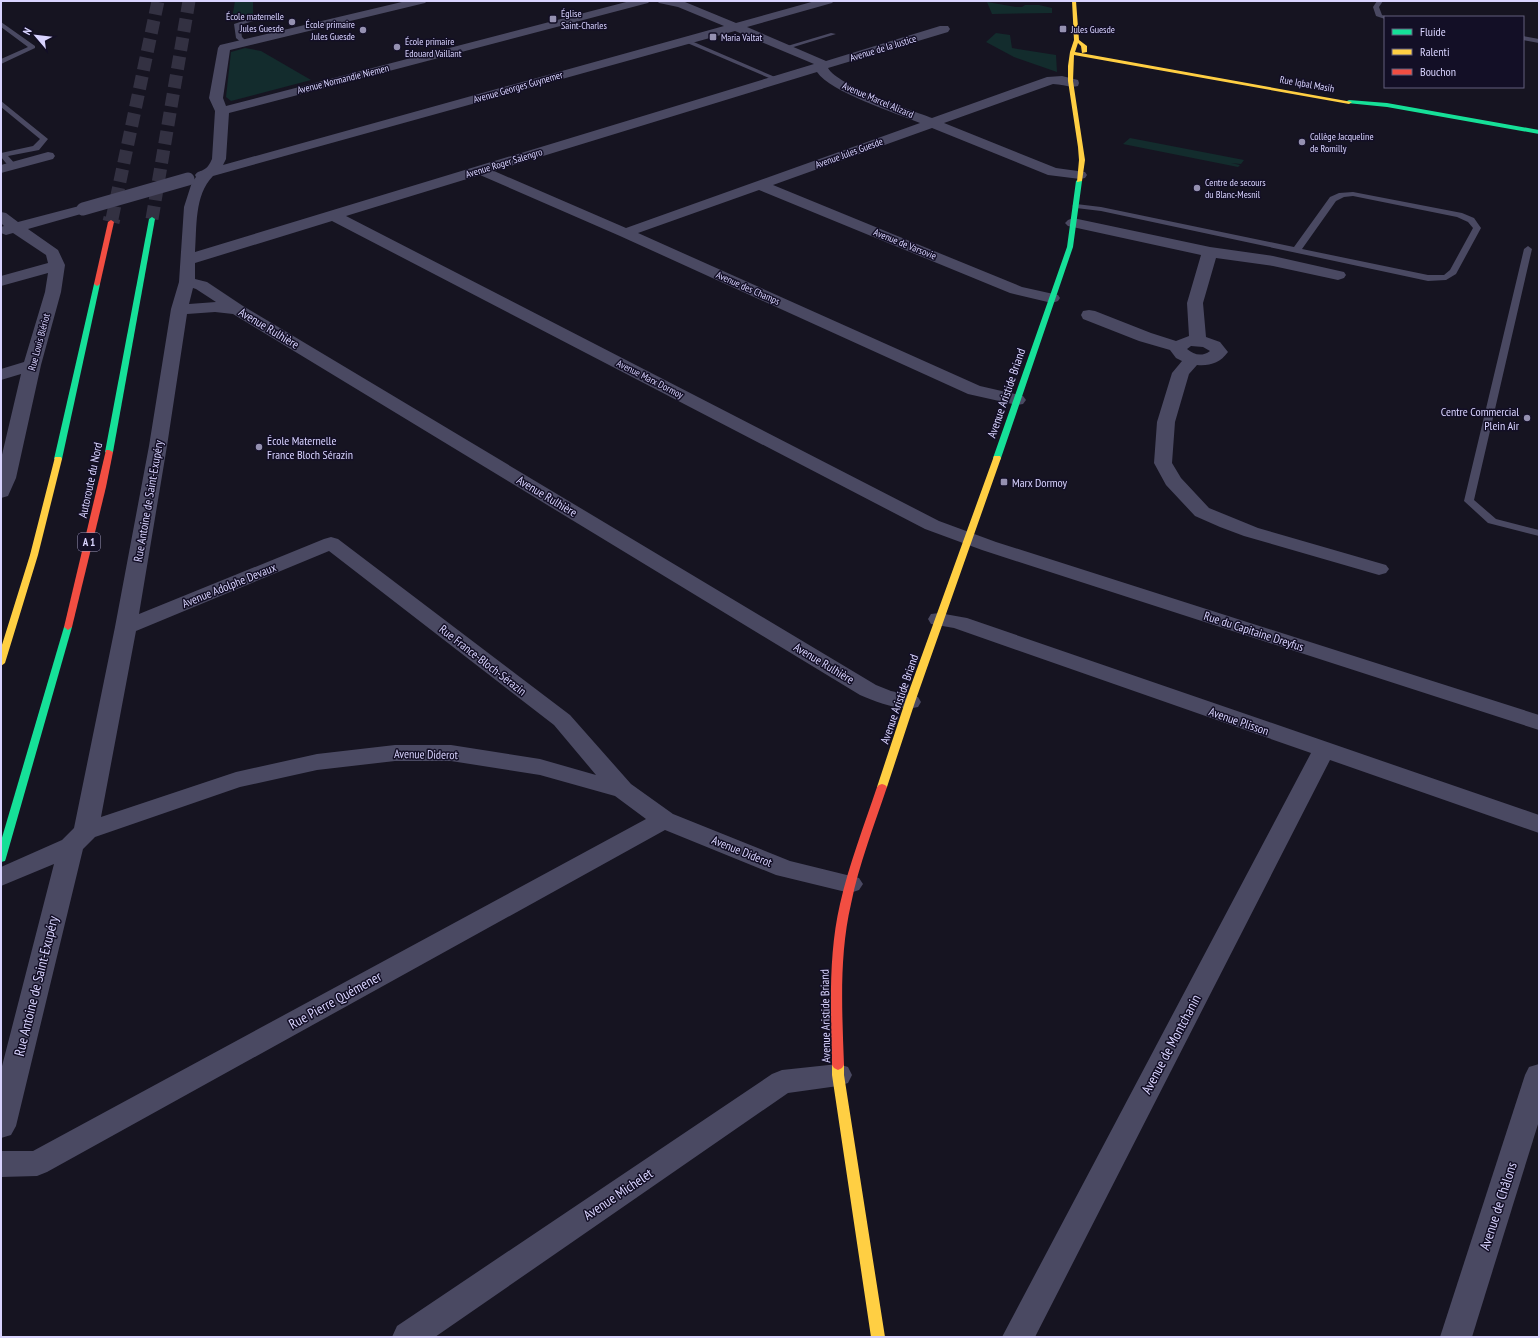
<svg xmlns="http://www.w3.org/2000/svg" width="1540" height="1338" viewBox="0 0 1540 1338" font-family="'PT Sans Narrow',sans-serif">
	<rect width="100%" height="100%" fill="#161421"/>
	<g fill="#132c2d">
		<polygon points="235,1 253,1 253,14 232,19"/>
		<polygon points="987,2 1016,7 1022,7 1025,5 1039,5 1052,8 1052,13 992,14"/>
		<polygon points="996,33 1010,35 1012,48 1056,55 1057,72 1014,57 986,42"/>
		<polygon points="245,48 261,51 311,80 231,101 226,97 231,52"/>
		<polygon points="1130,138 1244,160 1241,164 1231,163 1240,165 1238,167 1123,144"/>
	</g>
	<g fill="none" stroke-linecap="round" stroke-linejoin="round">
		<g stroke="#333142" stroke-width="13" stroke-dasharray="13 6" stroke-linecap="butt">
			<polyline points="112,219 158,1"/>
			<polyline points="152,219 189,1"/>
		</g>
		<polyline stroke="#333142" stroke-width="17" stroke-dasharray="17 8" stroke-linecap="butt" points="111,222 112,218"/>
		<g fill="#4a4962" fill-rule="evenodd">
			<polygon points="1377,1 1383,1 1379,7 1382,15 1388,17 1385,17 1385,19 1376,16 1373,7"/>
			<polygon points="255,17 257,18 257,20 240,25 242,37 248,43 243,44 236,38 234,24"/>
			<polygon points="1,22 35,46 35,48 1,64 1,59 28,47 1,27"/>
			<polygon points="831,33 836,34 787,49 784,47"/>
			<polygon points="1523,36 1539,39 1539,43 1523,40"/>
			<polygon points="685,40 689,40 782,80 776,81 685,42"/>
			<polygon points="1,101 48,139 39,150 8,156 17,166 13,168 10,168 1,157 1,153 33,146 40,139 1,107"/>
			<path d="M 1353,192 L 1462,213 L 1474,218 L 1481,228 L 1456,274 L 1446,280 L 1428,281 L 1101,211 L 1076,208 L 1072,206 L 1076,204 L 1101,207 L 1294,247 L 1330,197 L 1339,193 ZM 1353,196 L 1457,217 L 1468,222 L 1473,228 L 1450,270 L 1444,275 L 1428,275 L 1302,249 L 1336,201 L 1344,197 Z"/>
			<polygon points="1528,246 1532,249 1474,500 1496,519 1539,530 1539,536 1488,523 1464,501 1524,249"/>
		</g>
		<g fill="#4a4962" fill-rule="evenodd">
			<path d="M 406,1 L 427,1 L 425,3 L 230,50 L 223,98 L 226,106 L 630,1 L 650,1 L 648,3 L 229,113 L 226,159 L 223,165 L 724,26 L 678,7 L 659,3 L 657,1 L 685,2 L 736,23 L 815,1 L 834,1 L 832,3 L 747,27 L 826,61 L 940,26 L 948,26 L 950,29 L 948,32 L 828,68 C 838,86 911,110 932,118 L 1047,77 L 1062,76 L 1078,80 L 1079,83 L 1078,86 C 1070,88 1062,84 1053,84 L 944,123 L 1056,168 L 1085,172 L 1087,175 L 1085,178 L 1080,179 L 1048,175 L 932,128 L 773,185 L 1022,287 L 1058,295 L 1060,298 L 1058,301 L 1052,303 L 1010,293 L 759,190 L 638,233 L 980,386 L 1023,396 L 1026,400 L 1023,404 L 1017,405 L 968,394 L 620,236 L 480,175 L 346,216 L 939,521 L 996,542 L 1539,715 L 1539,730 L 982,550 L 925,529 L 332,221 L 195,263 L 195,279 L 207,282 L 243,306 L 876,685 L 891,691 L 918,697 L 921,702 L 918,707 C 900,712 877,702 860,695 L 233,314 L 215,312 L 187,314 L 167,446 L 139,614 L 324,539 L 331,537 L 338,539 L 570,715 L 631,784 L 673,814 L 790,861 L 859,878 L 863,884 L 859,890 L 850,893 L 776,875 L 665,830 L 47,1172 L 37,1176 L 1,1177 L 1,1151 L 33,1151 L 646,819 L 615,796 L 540,775 L 451,761 L 395,761 L 317,770 L 240,787 L 95,837 L 83,849 L 16,1126 L 11,1135 L 1,1138 L 1,1070 L 54,864 L 1,886 L 1,867 L 62,840 L 74,828 L 115,627 L 149,446 L 171,309 L 179,282 L 184,207 L 192,182 L 196,177 L 195,175 C 198,171 199,172 203,170 C 208,168 210,163 212,159 L 215,111 L 209,98 L 218,48 L 220,45 ZM 735,31 L 814,64 L 195,252 C 197,228 194,195 213,176 ZM 817,72 C 830,92 896,113 920,123 L 626,228 L 494,171 ZM 193,288 L 196,289 L 216,302 L 189,304 ZM 329,551 L 554,725 L 596,775 L 540,759 L 451,745 L 395,745 L 317,754 L 236,772 L 101,817 L 136,631 Z"/>
			<polygon points="48,152 53,153 55,156 53,159 1,173 1,165"/>
			<polygon points="83,205 88,206 90,209 88,212 28,229 58,250 65,265 61,292 41,365 16,478 8,496 1,498 1,459 21,374 1,380 1,369 24,362 45,292 48,273 1,286 1,276 48,263 46,255 13,233 6,235 1,233 1,227 4,226 1,223 1,212 6,213 18,222"/>
			<path d="M 1073,218 L 1210,247 L 1273,256 L 1344,272 L 1346,275 L 1344,278 L 1338,280 L 1273,266 L 1216,258 L 1203,303 L 1206,337 L 1220,342 L 1228,352 C 1220,363 1210,366 1197,365 L 1189,374 L 1175,422 L 1172,463 L 1181,478 L 1209,508 L 1258,528 L 1386,565 L 1389,569 L 1386,573 L 1379,575 L 1372,573 L 1244,536 L 1220,527 L 1195,516 L 1166,485 L 1154,463 L 1157,422 L 1172,373 L 1182,361 L 1176,358 L 1170,350 L 1139,341 L 1083,319 L 1081,315 L 1083,311 L 1089,310 L 1095,311 L 1151,333 L 1176,341 L 1189,336 L 1187,303 L 1201,255 L 1068,226 L 1065,223 L 1068,220 ZM 1191,346 L 1203,347 L 1210,351 C 1202,357 1194,355 1187,349 Z"/>
			<polygon points="939,613 967,618 1539,815 1539,833 1330,760 1035,1337 1002,1337 1311,753 954,628 931,624 928,619 931,614"/>
			<polygon points="838,1064 848,1067 852,1075 848,1083 838,1086 788,1093 435,1337 392,1337 397,1326 772,1074 782,1070"/>
			<polygon points="1539,1064 1539,1121 1472,1337 1440,1337 1525,1075 1529,1067"/>
		</g>
		<g fill="#16e098" fill-rule="evenodd">
			<polygon points="1349,100 1387,103 1539,130 1539,134 1387,107 1347,103 1347,101"/>
			<polygon points="1079,179 1082,181 1073,247 1001,458 1000,460 994,460 993,458 1067,247 1076,181"/>
			<polygon points="152,217 155,219 113,452 109,454 105,452 149,219"/>
			<polygon points="97,282 100,284 62,459 58,461 54,459 94,284"/>
			<polygon points="68,624 72,627 6,858 5,861 1,862 1,841 64,627"/>
		</g>
		<g fill="#ffcf43" fill-rule="evenodd">
			<polygon points="1072,1 1076,1 1079,40 1087,46 1087,52 1082,53 1081,46 1078,43 1075,52 1352,102 1349,104 1074,55 1073,81 1085,160 1082,181 1077,182 1079,160 1078,147 1068,81 1068,66 1070,52 1074,40"/>
			<polygon points="994,456 1000,456 1001,458 915,702 887,787 885,789 879,789 877,787 905,702"/>
			<polygon points="55,457 61,457 62,459 38,555 5,663 1,666 1,648 30,555"/>
			<polygon points="838,1060 842,1062 844,1065 844,1075 885,1337 871,1337 832,1075 832,1065 834,1062"/>
		</g>
		<g fill="#f24e42" fill-rule="evenodd">
			<polygon points="111,220 114,222 100,284 97,286 94,284 108,222"/>
			<polygon points="106,450 109,450 113,452 106,487 72,627 68,630 64,627"/>
			<path d="M 882,784 L 885,785 L 887,787 C 874,826 859,864 851,904 C 839,956 842,1011 844,1065 L 842,1068 L 838,1070 L 834,1068 L 832,1065 C 831,1011 828,956 840,904 C 849,864 864,826 877,787 L 879,785 Z"/>
		</g>
		<polyline stroke="#4a4962" stroke-width="13" points="83,209 188,179"/>
	</g>
	<g fill="#9591b1" stroke="#130f26" stroke-width="1.5">
		<rect x="549" y="15" width="8" height="8" rx="2"/>
		<circle cx="292" cy="22" r="4"/>
		<rect x="1059" y="25" width="8" height="8" rx="2"/>
		<circle cx="363" cy="30" r="4"/>
		<rect x="709" y="33" width="8" height="8" rx="2"/>
		<circle cx="397" cy="47" r="4"/>
		<circle cx="1302" cy="142" r="4"/>
		<circle cx="1197" cy="188" r="4"/>
		<circle cx="1527" cy="418" r="4"/>
		<circle cx="259" cy="447" r="4"/>
		<rect x="1000" y="478" width="8" height="8" rx="2"/>
	</g>
	<g text-anchor="middle" dominant-baseline="central" stroke-width="3" stroke-linejoin="round" paint-order="stroke">
		<g font-size="10" fill="#d9d4ff" stroke="#130f26" text-anchor="start">
			<text x="561" y="13">Église<tspan x="561" dy="12">Saint-Charles</tspan></text>
			<text x="284" y="16" text-anchor="end">École maternelle<tspan x="284" dy="12">Jules Guesde</tspan></text>
			<text x="355" y="24" text-anchor="end">École primaire<tspan x="355" dy="12">Jules Guesde</tspan></text>
			<text x="1071" y="29">Jules Guesde</text>
			<text x="721" y="37">Maria Valtat</text>
			<text x="405" y="41">École primaire<tspan x="405" dy="12">Edouard Vaillant</tspan></text>
			<text x="1310" y="136">Collège Jacqueline<tspan x="1310" dy="12">de Romilly</tspan></text>
			<text x="1205" y="182">Centre de secours<tspan x="1205" dy="12">du Blanc-Mesnil</tspan></text>
		</g>
		<g font-size="10" fill="#d9d4ff" stroke="#130f26">
			<text transform="translate(883 48) rotate(-17)">Avenue de la Justice</text>
			<text transform="translate(343 79) rotate(-14)">Avenue Normandie Niemen</text>
			<text transform="translate(1307 84) rotate(10)">Rue Iqbal Masih</text>
			<text transform="translate(518 87) rotate(-16)">Avenue Georges Guynemer</text>
			<text transform="translate(878 100) rotate(23)">Avenue Marcel Alizard</text>
			<text transform="translate(849 153) rotate(-20)">Avenue Jules Guesde</text>
			<text transform="translate(504 163) rotate(-17)">Avenue Roger Salengro</text>
			<text transform="translate(905 244) rotate(22)">Avenue de Varsovie</text>
			<text transform="translate(748 288) rotate(24)">Avenue des Champs</text>
			<text transform="translate(39 342) rotate(-75)">Rue Louis Blériot</text>
			<text transform="translate(650 379) rotate(27)">Avenue Marx Dormoy</text>
		</g>
		<rect fill="#130f26" stroke="#9e99be" stroke-width="1" x="78" y="533" width="22" height="18" rx="3"/>
		<g font-size="11" font-weight="bold" fill="#d9d4ff">
			<text x="89" y="542">A 1</text>
		</g>
		<g font-size="12" fill="#d9d4ff" stroke="#130f26">
			<text transform="translate(269 328) rotate(31)">Avenue Rulhière</text>
			<text transform="translate(1006 393) rotate(-71)">Avenue Aristide Briand</text>
			<text transform="translate(90 480) rotate(-78)">Autoroute du Nord</text>
			<text transform="translate(547 496) rotate(31)">Avenue Rulhière</text>
			<text transform="translate(148 501) rotate(-80)">Rue Antoine de Saint-Exupéry</text>
			<text transform="translate(229 585) rotate(-22)">Avenue Adolphe Devaux</text>
			<text transform="translate(1254 631) rotate(18)">Rue du Capitaine Dreyfus</text>
			<text transform="translate(483 660) rotate(38)">Rue France-Bloch-Sérazin</text>
			<text transform="translate(824 663) rotate(31)">Avenue Rulhière</text>
			<text transform="translate(899 699) rotate(-71)">Avenue Aristide Briand</text>
			<text transform="translate(1239 721) rotate(19)">Avenue Plisson</text>
			<text transform="translate(426 754) rotate(1)">Avenue Diderot</text>
			<text transform="translate(742 851) rotate(22)">Avenue Diderot</text>
			<text transform="translate(825 1016) rotate(-91)">Avenue Aristide Briand</text>
		</g>
		<g font-size="12" fill="#d9d4ff" stroke="#130f26" text-anchor="start">
			<text x="1519" y="411" text-anchor="end">Centre Commercial<tspan x="1519" dy="14">Plein Air</tspan></text>
			<text x="267" y="440">École Maternelle<tspan x="267" dy="14">France Bloch Sérazin</tspan></text>
			<text x="1012" y="482">Marx Dormoy</text>
		</g>
		<g font-size="14" fill="#d9d4ff" stroke="#130f26">
			<text transform="translate(36 986) rotate(-76)">Rue Antoine de Saint-Exupéry</text>
			<text transform="translate(335 1000) rotate(-29)">Rue Pierre Quémener</text>
			<text transform="translate(1171 1044) rotate(-62)">Avenue de Montchanin</text>
			<text transform="translate(618 1194) rotate(-34)">Avenue Michelet</text>
			<text transform="translate(1498 1206) rotate(-72)">Avenue de Châlons</text>
		</g>
	</g>
	<rect width="1540" height="1338" fill="none" stroke="#d9d4ff" stroke-width="4"/>
	<rect x="1384" y="16" width="140" height="72" fill="#130f26" stroke="#625e7d"/>
	<rect x="1392" y="29" width="20" height="6" fill="#16e098" stroke="#625e7d"/>
	<text x="1420" y="36" font-size="12" fill="#d9d4ff">Fluide</text>
	<rect x="1392" y="49" width="20" height="6" fill="#ffcf43" stroke="#625e7d"/>
	<text x="1420" y="56" font-size="12" fill="#d9d4ff">Ralenti</text>
	<rect x="1392" y="69" width="20" height="6" fill="#f24e42" stroke="#625e7d"/>
	<text x="1420" y="76" font-size="12" fill="#d9d4ff">Bouchon</text>
	<g transform="translate(36 36) rotate(298)" stroke="#130f26" stroke-width="3" paint-order="stroke">
	<path d="M0-3L7 15L0 10L-7 15Z" fill="#d9d4ff"/>
	<text y="-6" font-size="11" font-weight="bold" text-anchor="middle" fill="#d9d4ff">N</text>
	</g>
</svg>
